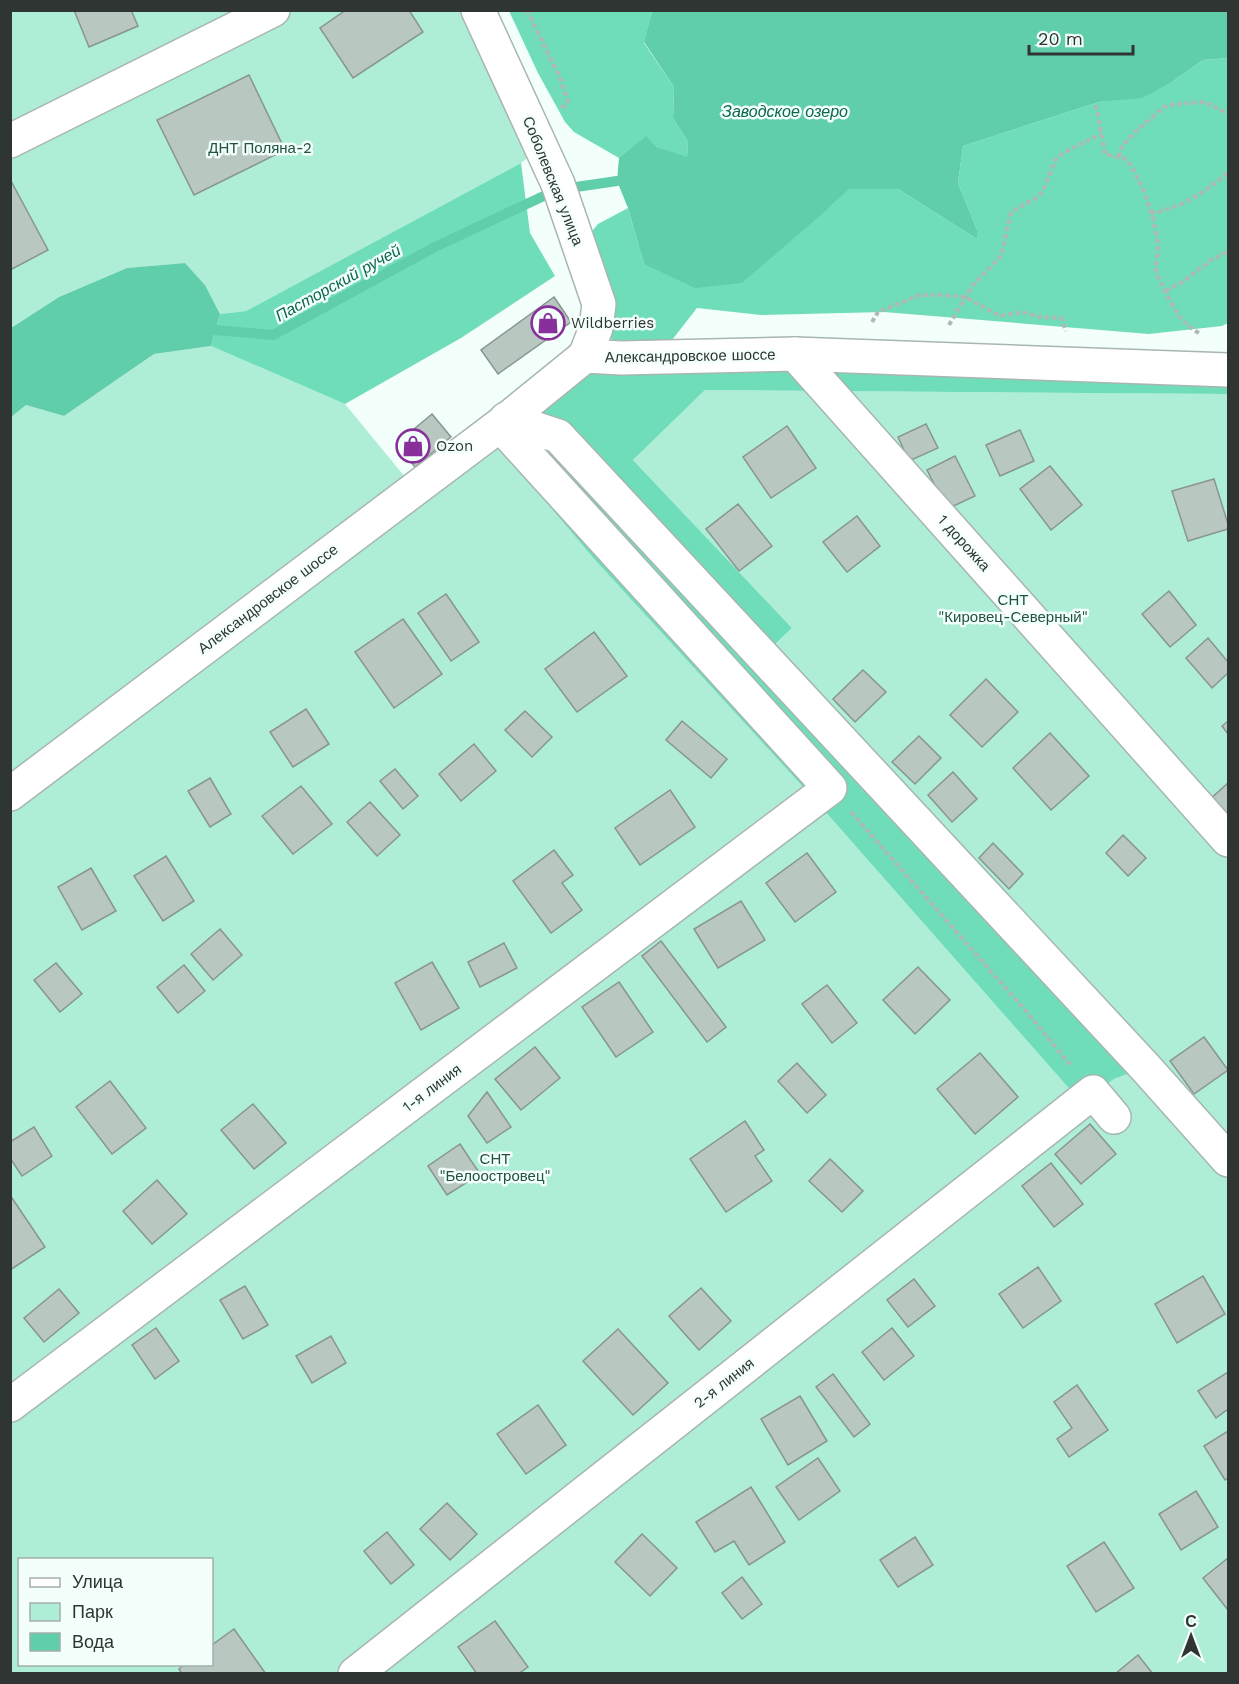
<svg xmlns="http://www.w3.org/2000/svg" width="1239" height="1684" viewBox="0 0 1239 1684" font-family="'Work Sans',sans-serif">
	<rect width="100%" height="100%" fill="#f3fffa"/>
	<g fill="#aeedd6" fill-rule="evenodd">
		<polygon points="11,11 478,11 541,147 521,163 246,311 220,314 205,285 185,263 127,268 59,297 11,328"/>
		<path d="M 211,346 L 345,404 L 410,483 L 492,438 L 595,560 L 815,800 L 1081,1102 L 1114,1079 L 1145,1067 L 763,657 L 792,628 L 633,460 L 705,390 L 1228,394 L 1228,1673 L 11,1674 L 11,417 L 26,405 L 64,416 L 154,354 ZM 20,1560 L 212,1560 L 212,1664 L 20,1664 Z"/>
	</g>
	<g fill="#70ddba">
		<polygon points="509,11 652,11 644,43 674,87 673,118 688,142 687,158 657,147 646,137 619,158 574,132 565,122 538,73"/>
		<polygon points="1228,58 1228,323 1222,326 1149,334 884,312 761,315 697,308 672,340 614,354 593,230 598,224 628,208 644,264 831,206 848,189 898,189 977,239 977,230 958,183 963,146 1099,102 1142,97 1169,84 1203,60"/>
		<polygon points="521,163 530,233 555,276 461,338 345,404 211,346 220,314 246,311"/>
		<polygon points="585,363 1228,370 1228,394 705,390 633,460 792,628 763,656 1145,1067 1114,1079 1081,1102 815,800 595,560 492,438"/>
	</g>
	<g fill="#60cdab">
		<polygon points="652,11 1228,11 1228,58 1203,60 1169,84 1142,98 1099,102 963,146 958,183 977,230 977,239 898,189 849,189 831,206 742,283 695,288 644,264 628,208 617,181 619,158 646,136 657,147 687,157 688,142 673,118 674,87 644,42"/>
		<polygon points="185,263 205,285 220,314 211,346 154,354 64,416 26,405 11,417 11,328 59,297 127,268"/>
	</g>
	<g fill="none" stroke-linecap="round" stroke-linejoin="round">
		<g stroke="#60cdab" stroke-width="10">
			<polyline points="576,187 617,181"/>
			<polyline points="202,329 273,335 435,247 548,194"/>
		</g>
	</g>
	<g fill="#b9c7c1" stroke="#889590" stroke-width="1.5">
		<polygon points="74,10 131,10 138,26 89,47"/>
		<polygon points="346,10 409,10 423,32 353,78 320,28"/>
		<polygon points="249,75 285,150 194,195 157,120"/>
		<polygon points="10,179 48,250 10,270"/>
		<polygon points="554,297 571,322 498,374 481,350"/>
		<polygon points="432,414 451,437 415,467 396,444"/>
		<polygon points="926,424 938,448 909,461 898,437"/>
		<polygon points="787,426 816,468 771,498 743,457"/>
		<polygon points="1020,430 1034,461 1000,476 986,445"/>
		<polygon points="955,456 975,496 947,509 927,470"/>
		<polygon points="1050,466 1082,505 1051,530 1020,489"/>
		<polygon points="1214,479 1228,524 1228,529 1188,541 1172,491"/>
		<polygon points="738,504 772,546 739,571 706,529"/>
		<polygon points="857,516 880,546 847,572 823,542"/>
		<polygon points="1169,591 1196,625 1170,647 1142,614"/>
		<polygon points="446,594 479,642 451,661 418,613"/>
		<polygon points="403,619 442,674 394,708 355,652"/>
		<polygon points="594,632 627,676 577,712 545,669"/>
		<polygon points="1208,638 1228,662 1228,673 1212,688 1186,658"/>
		<polygon points="863,670 886,692 855,722 833,699"/>
		<polygon points="986,679 1018,712 982,747 950,715"/>
		<polygon points="306,709 329,744 293,767 270,732"/>
		<polygon points="525,711 552,737 532,757 505,730"/>
		<polygon points="682,721 727,759 711,778 666,740"/>
		<polygon points="1228,721 1228,734 1222,726"/>
		<polygon points="1050,733 1089,776 1051,810 1013,768"/>
		<polygon points="919,736 941,758 915,784 892,762"/>
		<polygon points="474,744 496,771 461,801 439,774"/>
		<polygon points="395,769 418,796 403,809 380,781"/>
		<polygon points="953,772 977,799 952,822 928,795"/>
		<polygon points="210,778 231,814 210,827 188,791"/>
		<polygon points="1228,783 1228,824 1208,801"/>
		<polygon points="301,786 332,824 293,854 262,816"/>
		<polygon points="670,790 695,827 640,865 615,828"/>
		<polygon points="370,802 400,835 377,856 347,822"/>
		<polygon points="1123,835 1146,858 1128,876 1106,853"/>
		<polygon points="993,843 1023,874 1009,889 979,858"/>
		<polygon points="554,850 573,875 562,883 582,910 551,933 513,881"/>
		<polygon points="807,853 836,892 795,922 766,883"/>
		<polygon points="166,856 194,901 163,921 134,876"/>
		<polygon points="91,868 116,911 82,930 58,887"/>
		<polygon points="741,901 765,940 718,968 694,929"/>
		<polygon points="220,929 242,955 213,980 191,954"/>
		<polygon points="661,941 726,1027 707,1042 642,956"/>
		<polygon points="504,943 517,968 480,987 468,962"/>
		<polygon points="432,962 459,1008 421,1030 395,983"/>
		<polygon points="56,963 82,994 60,1012 34,980"/>
		<polygon points="184,965 205,991 178,1013 157,987"/>
		<polygon points="918,967 950,1000 915,1034 883,1000"/>
		<polygon points="619,982 653,1032 616,1057 582,1007"/>
		<polygon points="827,985 857,1023 832,1043 802,1004"/>
		<polygon points="1204,1037 1228,1070 1194,1094 1170,1061"/>
		<polygon points="535,1047 560,1078 521,1110 495,1079"/>
		<polygon points="980,1053 1018,1097 975,1134 937,1089"/>
		<polygon points="797,1063 826,1095 807,1113 778,1081"/>
		<polygon points="110,1081 146,1128 112,1154 76,1107"/>
		<polygon points="487,1092 511,1127 487,1143 468,1116"/>
		<polygon points="253,1104 286,1143 254,1169 221,1130"/>
		<polygon points="745,1121 764,1150 755,1156 772,1181 726,1212 690,1159"/>
		<polygon points="1090,1124 1116,1154 1081,1184 1055,1154"/>
		<polygon points="34,1127 52,1156 22,1176 10,1158 10,1142"/>
		<polygon points="460,1144 480,1174 447,1195 428,1166"/>
		<polygon points="830,1159 863,1191 842,1212 809,1181"/>
		<polygon points="1051,1163 1083,1204 1054,1227 1022,1186"/>
		<polygon points="157,1180 187,1214 152,1244 123,1211"/>
		<polygon points="10,1195 45,1247 10,1270"/>
		<polygon points="1038,1267 1061,1301 1023,1328 999,1294"/>
		<polygon points="1203,1276 1225,1314 1177,1343 1155,1304"/>
		<polygon points="914,1279 935,1306 908,1327 887,1300"/>
		<polygon points="245,1286 268,1325 243,1339 220,1300"/>
		<polygon points="701,1288 731,1321 699,1350 669,1316"/>
		<polygon points="59,1289 79,1313 44,1342 24,1318"/>
		<polygon points="156,1328 179,1361 155,1379 132,1345"/>
		<polygon points="892,1328 914,1356 884,1380 862,1352"/>
		<polygon points="618,1329 668,1383 633,1415 583,1361"/>
		<polygon points="331,1336 346,1363 312,1383 296,1356"/>
		<polygon points="1228,1372 1228,1409 1216,1418 1198,1391"/>
		<polygon points="833,1374 870,1424 854,1437 816,1387"/>
		<polygon points="1077,1385 1108,1430 1069,1457 1057,1439 1072,1428 1054,1402"/>
		<polygon points="800,1396 827,1441 788,1465 761,1419"/>
		<polygon points="538,1405 566,1445 526,1474 497,1434"/>
		<polygon points="1228,1431 1228,1478 1225,1480 1204,1446"/>
		<polygon points="818,1458 840,1491 799,1520 776,1487"/>
		<polygon points="751,1487 785,1542 749,1565 734,1541 715,1552 696,1522"/>
		<polygon points="1196,1491 1218,1527 1181,1550 1159,1514"/>
		<polygon points="447,1503 477,1534 450,1560 420,1529"/>
		<polygon points="387,1532 414,1565 391,1584 364,1551"/>
		<polygon points="642,1534 677,1568 650,1596 615,1562"/>
		<polygon points="915,1537 933,1565 898,1587 880,1560"/>
		<polygon points="1104,1542 1134,1588 1096,1612 1067,1566"/>
		<polygon points="1228,1558 1228,1610 1203,1578"/>
		<polygon points="742,1577 762,1604 742,1619 722,1593"/>
		<polygon points="495,1621 528,1667 518,1674 477,1674 458,1647"/>
		<polygon points="234,1629 266,1674 182,1674 179,1669 184,1664 212,1664 212,1645"/>
		<polygon points="1138,1655 1153,1674 1115,1674"/>
	</g>
	<g fill="none" stroke-linecap="round" stroke-linejoin="round">
		<defs>
			<g id="street">
				<polyline points="10,141 273,10"/>
				<polyline points="795,354 1228,840"/>
				<polyline points="506,419 558,436 1145,1067 1228,1160"/>
				<polyline points="10,1405 830,788 500,425"/>
				<polyline points="355,1674 1093,1092 1114,1117"/>
			</g>
			<g id="secondary">
				<polyline points="478,10 558,184 599,304 596,328 585,356"/>
				<polyline points="10,794 500,425 585,356 621,358 795,354 1228,370"/>
			</g>
		</defs>
		<use href="#street" stroke="#a7b6b0" stroke-width="36"/>
		<use href="#secondary" stroke="#a7b6b0" stroke-width="36"/>
		<g stroke="#aeb8b4" stroke-width="4" stroke-dasharray="4.5 3" stroke-linecap="butt">
			<polyline points="527,10 560,78 568,102 560,109"/>
			<path d="M 1096,105 L 1105,154 L 1126,159 C 1143,181 1157,222 1158,250 C 1158,256 1155,263 1156,269 C 1157,279 1177,315 1184,322 C 1188,326 1194,330 1199,333"/>
			<polyline points="1119,157 1122,146 1136,131 1164,107 1176,104 1205,102 1228,114"/>
			<path d="M 1151,213 C 1180,209 1207,191 1228,172"/>
			<polyline points="1166,291 1184,281 1211,260 1228,251"/>
			<polyline points="872,322 878,312 920,295 939,295 965,297 1000,316 1022,312 1040,317 1061,318 1066,331"/>
			<polyline points="949,325 972,286 1001,256 1011,212 1036,198 1043,191 1056,159 1063,153 1101,134"/>
			<polyline points="851,812 1025,1010 1072,1067"/>
		</g>
		<use href="#street" stroke="#fff" stroke-width="33"/>
		<use href="#secondary" stroke="#fff" stroke-width="33"/>
	</g>
	<defs>
		<symbol id="shop-ring" viewBox="-11 -11 22 22"><circle r="9.5" fill="#f3fffa" stroke="#882f9b" stroke-width="1.5"/><path d="M-5-2.5h2.3a2.7 3.5 0 0 1 5.4 0H5L5.5 6h-11ZM-1.5-2.5h3a1.5 2.3 0 0 0-3 0Z" fill="#882f9b"/></symbol>
	</defs>
	<g fill-rule="evenodd">
		<use href="#shop-ring" x="529" y="304" width="38" height="38"/>
		<use href="#shop-ring" x="394" y="427" width="38" height="38"/>
	</g>
	<g text-anchor="middle" dominant-baseline="central" stroke-width="5" stroke-linejoin="round" paint-order="stroke">
		<g font-size="15" fill="#235243" stroke="#f3fffa">
			<text x="260" y="148">ДНТ Поляна-2</text>
			<text x="1013" y="600">СНТ<tspan x="1013" dy="17">"Кировец-Северный"</tspan></text>
			<text x="495" y="1159">СНТ<tspan x="495" dy="17">"Белоостровец"</tspan></text>
		</g>
		<g font-size="15" fill="#2f3532" stroke="#f3fffa">
			<text transform="translate(553 181) rotate(68)">Соболевская улица</text>
			<text transform="translate(690 356) rotate(-1)">Александровское шоссе</text>
			<text transform="translate(964 543) rotate(48)">1 дорожка</text>
			<text transform="translate(268 599) rotate(-37)">Александровское шоссе</text>
			<text transform="translate(432 1088) rotate(-37)">1-я линия</text>
			<text transform="translate(724 1383) rotate(-38)">2-я линия</text>
		</g>
		<g font-size="15" fill="#2f3532" stroke="#f3fffa" text-anchor="start">
			<text x="571" y="323">Wildberries</text>
			<text x="436" y="446">Ozon</text>
		</g>
		<g font-size="16" font-style="italic" fill="#0d6650" stroke="#f3fffa">
			<text x="785" y="111">Заводское озеро</text>
			<text transform="translate(338 283) rotate(-29)">Пасторский ручей</text>
		</g>
	</g>
	<rect width="1239" height="1684" fill="none" stroke="#2f3532" stroke-width="24"/>
	<rect x="18" y="1558" width="195" height="108" fill="#f3fffa" stroke="#a5aeaa" stroke-width="1.5"/>
	<rect x="30" y="1578" width="30" height="9" fill="#ffffff" stroke="#a5aeaa" stroke-width="1.5"/>
	<text x="72" y="1588" font-size="18" fill="#2f3532">Улица</text>
	<rect x="30" y="1603" width="30" height="18" fill="#aeedd6" stroke="#a5aeaa" stroke-width="1.5"/>
	<text x="72" y="1618" font-size="18" fill="#2f3532">Парк</text>
	<rect x="30" y="1633" width="30" height="18" fill="#60cdab" stroke="#a5aeaa" stroke-width="1.5"/>
	<text x="72" y="1648" font-size="18" fill="#2f3532">Вода</text>
	<g transform="translate(1191 1636)" stroke="#f3fffa" stroke-width="4.5" paint-order="stroke">
	<path d="M0-4.5L10 22L0 15L-10 22Z" fill="#2f3532"/>
	<text y="-9" font-size="16" font-weight="bold" text-anchor="middle" fill="#2f3532">С</text>
	</g>
	<path d="M1029 45v9h104v-9" fill="none" stroke="#2f3532" stroke-width="3"/>
	<text x="1038" y="45" font-size="18" fill="#2f3532" stroke="#f3fffa" stroke-width="4.5" paint-order="stroke">20 m</text>
</svg>
